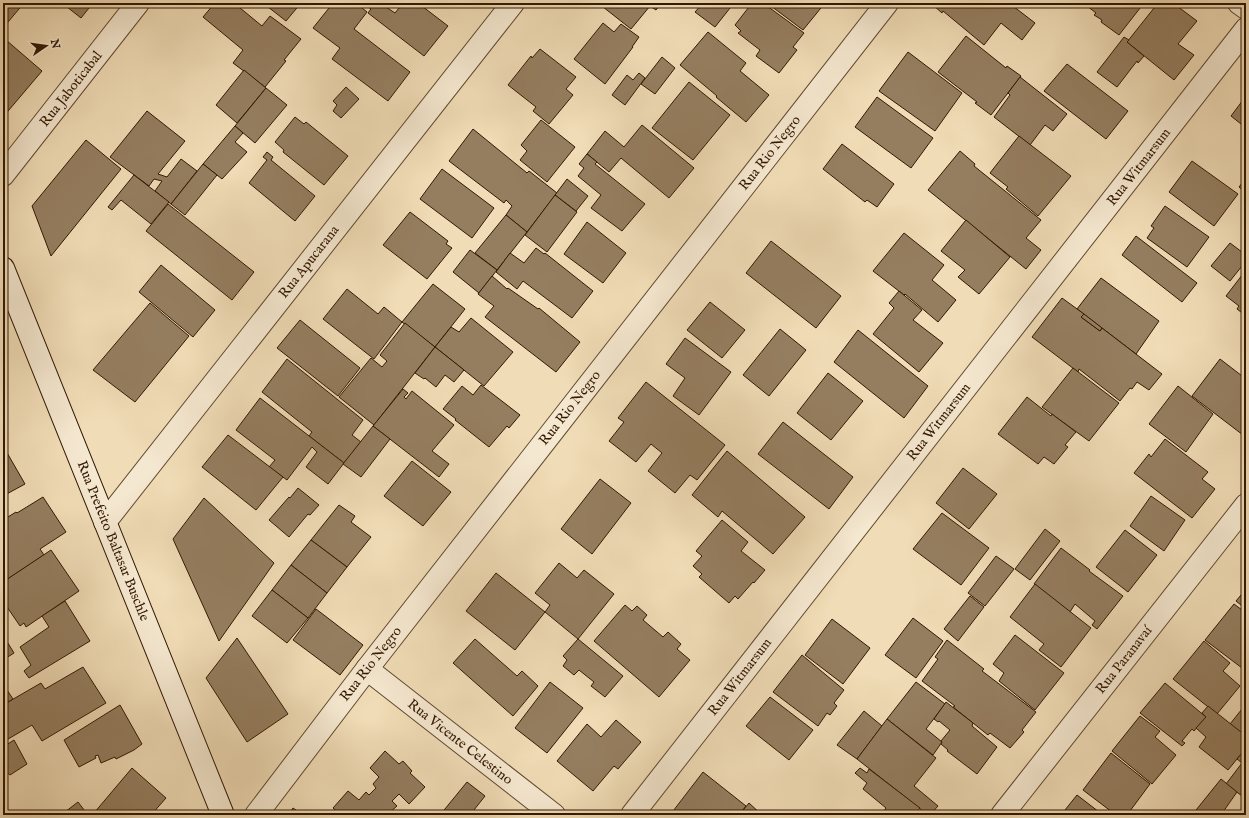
<svg xmlns="http://www.w3.org/2000/svg" width="1249" height="818" viewBox="0 0 1249 818" font-family="'IM FELL English',serif">
	<rect width="100%" height="100%" fill="#f0dcb6"/>
	<filter id="stains"><feTurbulence type="fractalNoise" baseFrequency=".005" numOctaves="4"/><feColorMatrix values="0 0 0 0 .2 0 0 0 0 .09 0 0 0 0 .02 0 0 0 .5 -.17"/></filter>
	<radialGradient id="worn" r=".72"><stop offset=".6" stop-color="#630" stop-opacity="0"/><stop offset="1" stop-color="#630" stop-opacity=".3"/></radialGradient>
	<g fill="#957e60" stroke="#321802">
		<polygon points="3,3 24,3 3,28"/>
		<polygon points="62,3 93,3 81,18"/>
		<polygon points="213,3 234,3 262,26 270,16 301,39 284,60 286,61 265,87 233,63 243,50 203,17 214,4"/>
		<polygon points="263,3 301,3 286,21"/>
		<polygon points="333,3 356,3 367,12 354,29 410,72 388,101 332,59 340,48 313,28"/>
		<polygon points="363,3 380,3 395,13 403,3 418,3 448,26 424,56 368,13 371,9"/>
		<polygon points="598,3 661,3 656,10 650,6 631,29"/>
		<polygon points="703,3 734,3 715,27 695,12"/>
		<polygon points="752,3 763,3 804,33 793,47 797,50 779,73 756,56 760,50 738,33 741,31 735,25"/>
		<polygon points="767,3 825,3 803,30"/>
		<polygon points="934,3 1009,3 1035,23 1022,40 1001,23 984,45 943,11 942,13 933,5"/>
		<polygon points="1089,3 1144,3 1119,35 1101,22 1102,20 1094,15 1096,13 1087,6"/>
		<polygon points="1158,3 1173,3 1197,21 1178,44 1194,55 1174,80 1127,42"/>
		<polygon points="603,23 614,32 621,24 639,37 632,47 633,47 605,84 574,59"/>
		<polygon points="708,32 746,63 740,71 769,95 746,122 716,97 717,96 680,65"/>
		<polygon points="3,35 7,38 3,44"/>
		<polygon points="966,36 1006,68 1007,66 1021,76 991,115 975,103 977,102 938,72"/>
		<polygon points="1124,37 1129,40 1127,42 1144,56 1138,63 1137,61 1117,87 1097,72"/>
		<polygon points="6,40 42,71 3,117 3,44"/>
		<polygon points="540,49 576,77 566,89 573,95 549,124 533,111 536,107 508,85 531,56 532,58"/>
		<polygon points="908,52 962,93 935,131 879,91"/>
		<polygon points="662,57 675,68 655,94 641,84"/>
		<polygon points="1067,64 1128,111 1106,139 1044,91"/>
		<polygon points="244,70 266,88 237,123 216,105"/>
		<polygon points="639,73 645,78 625,105 612,95 627,75 633,80"/>
		<polygon points="1020,77 1067,114 1053,131 1045,125 1030,145 994,117 1010,95 1008,93"/>
		<polygon points="689,82 730,115 693,160 652,128"/>
		<polygon points="346,87 359,99 341,118 333,111 337,105 333,101"/>
		<polygon points="266,88 287,105 255,143 235,126"/>
		<polygon points="1246,96 1246,128 1231,116"/>
		<polygon points="877,97 933,138 911,168 855,127"/>
		<polygon points="147,111 185,141 158,174 167,177 181,159 197,171 171,204 155,191 162,181 154,179 149,186 110,157"/>
		<polygon points="295,117 304,124 306,122 348,156 324,185 283,152 284,150 275,142"/>
		<polygon points="541,120 575,147 547,182 520,160 527,151 521,145"/>
		<polygon points="642,125 694,168 669,198 621,158 609,172 587,154 605,131 624,147"/>
		<polygon points="235,126 243,133 235,142 247,152 222,179 203,164"/>
		<polygon points="473,129 527,173 529,171 557,193 527,232 506,215 512,206 506,200 504,203 449,161"/>
		<polygon points="1019,136 1071,176 1038,216 1006,189 1008,187 990,173"/>
		<polygon points="86,140 121,169 51,256 32,206"/>
		<polygon points="842,144 894,184 877,207 867,200 865,202 823,169"/>
		<polygon points="960,151 975,164 974,166 1041,220 1026,238 1041,250 1026,269 928,190"/>
		<polygon points="267,152 273,157 271,160 315,196 295,221 249,183 267,160 263,157"/>
		<polygon points="587,154 597,162 595,164 645,204 622,231 591,208 601,195 578,176 584,168 579,164"/>
		<polygon points="1192,161 1238,194 1214,226 1169,192"/>
		<polygon points="203,164 217,175 185,215 171,204"/>
		<polygon points="442,169 494,208 472,238 420,199"/>
		<polygon points="134,175 169,202 151,224 121,200 112,210 108,207"/>
		<polygon points="1246,178 1246,193 1239,187"/>
		<polygon points="567,179 588,196 576,211 555,195"/>
		<polygon points="555,195 577,212 547,252 525,235"/>
		<polygon points="168,204 254,272 232,300 146,231"/>
		<polygon points="1165,206 1209,237 1187,267 1147,238 1154,228 1151,226"/>
		<polygon points="410,212 448,241 446,244 452,248 427,279 383,245"/>
		<polygon points="506,215 527,232 497,270 475,253"/>
		<polygon points="966,220 1010,257 979,294 958,277 965,270 941,251"/>
		<polygon points="587,222 626,253 603,283 564,254"/>
		<polygon points="904,233 944,265 932,280 956,300 938,322 905,294 904,295 873,271"/>
		<polygon points="1136,236 1197,283 1182,302 1122,255"/>
		<polygon points="771,241 841,296 816,328 746,273"/>
		<polygon points="1230,243 1246,255 1246,261 1230,281 1211,266"/>
		<polygon points="536,248 544,254 545,253 593,291 572,318 523,281 517,289 496,272 510,253 524,263"/>
		<polygon points="470,250 497,270 479,293 453,272"/>
		<polygon points="161,265 215,310 193,337 139,292"/>
		<polygon points="1246,270 1246,316 1237,309 1239,306 1226,296"/>
		<polygon points="492,276 507,289 508,288 538,309 539,308 580,342 556,372 485,317 494,306 478,294"/>
		<polygon points="1101,278 1159,321 1136,354 1077,309"/>
		<polygon points="433,284 465,309 435,347 402,322"/>
		<polygon points="347,289 378,314 384,307 402,322 374,359 323,319"/>
		<polygon points="899,291 922,310 913,320 943,343 919,372 873,334 894,308 889,303"/>
		<polygon points="1062,298 1084,314 1081,317 1100,331 1102,328 1162,374 1149,390 1137,382 1132,389 1130,388 1120,401 1079,369 1078,372 1032,337"/>
		<polygon points="710,302 745,330 722,358 687,330"/>
		<polygon points="150,303 189,336 135,402 93,370"/>
		<polygon points="1084,314 1102,328 1100,331 1081,317"/>
		<polygon points="471,318 513,352 484,386 435,347 451,327 459,332"/>
		<polygon points="300,320 360,368 338,396 277,348"/>
		<polygon points="405,323 435,347 374,425 339,397 371,358 382,367 387,361 380,355"/>
		<polygon points="780,329 806,350 769,396 743,375"/>
		<polygon points="858,330 928,386 904,418 834,362"/>
		<polygon points="685,338 731,372 699,415 673,396 685,378 666,364"/>
		<polygon points="435,347 464,370 454,382 445,375 436,387 425,378 424,379 415,373"/>
		<polygon points="287,359 363,420 352,435 361,442 344,463 309,436 312,432 262,392"/>
		<polygon points="1220,359 1246,379 1246,431 1243,435 1192,396"/>
		<polygon points="1073,368 1119,403 1089,441 1042,407"/>
		<polygon points="828,373 863,401 831,440 797,413"/>
		<polygon points="646,382 725,445 697,480 690,475 675,493 648,471 662,453 651,444 636,462 609,441 624,422 618,418"/>
		<polygon points="481,385 520,415 509,428 507,426 489,447 455,420 456,419 443,409 462,386 473,395"/>
		<polygon points="1178,386 1213,414 1186,452 1149,424"/>
		<polygon points="403,389 408,393 404,397 406,399 412,391 454,425 432,451 449,464 439,477 373,426"/>
		<polygon points="1027,397 1051,416 1052,414 1076,432 1065,445 1068,447 1054,464 1044,457 1038,464 998,434"/>
		<polygon points="260,398 344,463 328,484 306,467 317,452 312,447 287,480 269,467 275,460 236,430"/>
		<polygon points="783,422 853,477 829,509 758,454"/>
		<polygon points="373,426 390,439 361,477 343,464"/>
		<polygon points="228,435 283,477 256,510 202,467"/>
		<polygon points="1165,439 1208,472 1202,479 1215,489 1192,518 1134,473 1149,454 1151,457"/>
		<polygon points="6,451 25,484 3,496 3,453"/>
		<polygon points="727,451 805,517 773,554 722,511 718,517 692,495"/>
		<polygon points="412,461 451,492 423,526 384,496"/>
		<polygon points="963,468 997,494 969,529 936,503"/>
		<polygon points="600,479 631,503 592,554 561,529"/>
		<polygon points="298,488 319,505 310,515 308,514 289,537 269,520 289,497 290,498"/>
		<polygon points="1151,496 1185,520 1164,551 1130,526"/>
		<polygon points="43,497 66,532 40,549 44,555 3,582 3,520 16,512 17,513"/>
		<polygon points="204,498 274,563 219,641 173,539"/>
		<polygon points="339,505 355,516 351,522 371,537 347,567 311,540"/>
		<polygon points="942,513 989,548 961,585 913,549"/>
		<polygon points="722,520 748,542 741,551 765,570 754,583 753,582 738,599 735,596 729,603 699,577 702,574 693,566 702,556 696,551"/>
		<polygon points="1045,529 1060,541 1030,580 1015,569"/>
		<polygon points="1125,530 1157,555 1128,592 1096,567"/>
		<polygon points="311,540 347,567 327,593 291,565"/>
		<polygon points="1061,548 1090,570 1089,571 1123,596 1097,629 1092,625 1095,621 1075,604 1070,612 1034,584"/>
		<polygon points="51,550 79,591 26,627 24,623 20,626 3,601 3,582"/>
		<polygon points="996,556 1014,569 985,606 968,593"/>
		<polygon points="559,563 577,578 584,570 614,594 578,639 545,612 550,605 535,593"/>
		<polygon points="291,565 327,593 308,618 272,590"/>
		<polygon points="496,573 545,612 515,650 466,611"/>
		<polygon points="1035,584 1091,628 1061,667 1039,650 1044,644 1010,617"/>
		<polygon points="1246,589 1246,609 1236,601"/>
		<polygon points="272,590 308,618 287,643 252,616"/>
		<polygon points="970,596 984,607 958,641 944,629"/>
		<polygon points="65,601 90,641 29,678 24,671 31,665 20,647 49,627 42,616"/>
		<polygon points="1234,604 1246,613 1246,671 1205,640"/>
		<polygon points="625,605 632,611 637,606 647,615 643,620 663,637 668,632 681,644 677,649 690,660 659,697 594,641"/>
		<polygon points="316,609 363,645 340,675 293,640"/>
		<polygon points="913,618 943,641 916,678 885,655"/>
		<polygon points="832,619 870,648 843,684 805,655"/>
		<polygon points="1015,635 1064,673 1035,710 999,681 1004,673 993,664"/>
		<polygon points="237,638 288,714 247,742 206,678"/>
		<polygon points="475,639 517,676 522,671 538,686 513,716 453,663"/>
		<polygon points="578,639 623,676 605,697 591,686 594,682 579,670 574,675 563,666 567,660 563,656"/>
		<polygon points="6,640 14,653 3,660 3,642"/>
		<polygon points="947,640 984,669 982,671 1036,712 1022,730 1024,732 1010,748 990,733 988,735 953,707 955,706 922,681 938,659 935,657"/>
		<polygon points="1204,641 1230,663 1223,671 1240,686 1217,714 1173,679"/>
		<polygon points="802,655 844,690 834,703 837,706 830,715 827,713 818,726 773,692"/>
		<polygon points="83,667 106,703 42,741 32,725 3,742 3,705 41,683 45,689"/>
		<polygon points="550,682 583,708 547,753 515,728"/>
		<polygon points="916,682 945,704 926,729 942,742 933,755 887,719"/>
		<polygon points="1165,683 1206,717 1194,731 1192,729 1182,741 1185,743 1182,746 1140,713"/>
		<polygon points="3,684 13,699 3,705"/>
		<polygon points="770,697 813,730 789,760 746,726"/>
		<polygon points="946,702 973,723 972,726 997,747 977,774 947,751 948,750 941,744 942,742 941,741 950,730 939,721 938,722 934,719"/>
		<polygon points="1246,704 1246,736 1230,724"/>
		<polygon points="120,705 142,744 134,750 116,759 115,757 101,763 98,755 95,756 96,758 79,767 64,740"/>
		<polygon points="1208,706 1246,736 1246,748 1228,770 1199,747 1206,737 1196,728 1206,717 1202,713"/>
		<polygon points="864,711 882,726 857,759 837,745"/>
		<polygon points="1140,716 1160,731 1155,737 1176,755 1152,784 1112,751"/>
		<polygon points="887,719 936,758 914,786 938,806 930,815 928,815 857,759"/>
		<polygon points="616,720 641,742 618,769 614,766 593,791 557,761 587,724 601,737"/>
		<polygon points="14,740 27,764 10,775 3,769 3,747"/>
		<polygon points="1246,748 1246,799 1226,784 1242,763 1237,759"/>
		<polygon points="385,751 399,764 403,761 412,771 410,773 425,787 409,804 399,794 392,801 397,806 388,814 386,811 381,815 341,815 333,808 348,791 359,800 366,792 369,795 376,788 373,784 379,777 370,768"/>
		<polygon points="1111,753 1150,784 1127,815 1116,815 1083,790"/>
		<polygon points="132,768 166,798 151,815 96,815 94,813"/>
		<polygon points="860,768 867,773 869,769 920,808 914,815 881,815 886,808 863,789 867,783 855,773"/>
		<polygon points="703,772 746,806 739,815 670,815"/>
		<polygon points="1221,779 1237,792 1223,812 1226,815 1192,815"/>
		<polygon points="467,782 485,796 470,815 440,815"/>
		<polygon points="1077,795 1103,815 1061,815"/>
		<polygon points="78,802 88,815 61,815"/>
		<polygon points="749,803 762,815 739,815"/>
		<polygon points="293,808 303,815 288,815"/>
	</g>
	<g fill="none" stroke-linecap="round" stroke-linejoin="round">
		<defs>
			<g id="street">
				<polyline points="1239,3 1246,8"/>
				<polyline points="3,175 138,3"/>
				<polyline points="105,522 513,3"/>
				<polyline points="367,669 554,815"/>
				<polyline points="256,815 367,669 887,3"/>
				<polyline points="632,815 1246,29"/>
				<polyline points="1002,815 1246,505"/>
			</g>
			<polyline id="secondary" points="3,268 223,815"/>
		</defs>
		<use href="#street" stroke="#62492f" stroke-width="24"/>
		<use href="#secondary" stroke="#321802" stroke-width="24"/>
		<use href="#street" stroke="#f5e8d0" stroke-width="22"/>
		<use href="#secondary" stroke="#f5e8d0" stroke-width="22"/>
	</g>
	<g text-anchor="middle" dominant-baseline="central" stroke-width="3" stroke-linejoin="round" paint-order="stroke">
		<g font-size="14" fill="#321802" stroke="#f5e8d0">
			<text transform="translate(71 89) rotate(-52)">Rua Jaboticabal</text>
			<text transform="translate(770 153) rotate(-52)">Rua Rio Negro</text>
			<text transform="translate(1139 167) rotate(-52)">Rua Witmarsum</text>
			<text transform="translate(309 262) rotate(-52)">Rua Apucarana</text>
			<text transform="translate(570 408) rotate(-52)">Rua Rio Negro</text>
			<text transform="translate(939 422) rotate(-52)">Rua Witmarsum</text>
			<text transform="translate(113 541) rotate(68)">Rua Prefeito Baltasar Buschle</text>
			<text transform="translate(1124 660) rotate(-52)">Rua Paranavaí</text>
			<text transform="translate(371 664) rotate(-52)">Rua Rio Negro</text>
			<text transform="translate(740 677) rotate(-52)">Rua Witmarsum</text>
			<text transform="translate(460 742) rotate(38)">Rua Vicente Celestino</text>
		</g>
	</g>
	<rect width="1249" height="818" fill="none" stroke="#f0dcb6" stroke-width="16"/>
	<rect x="4" y="4" width="1241" height="810" fill="none" stroke="#321802" stroke-width="2"/>
	<rect x="8" y="8" width="1233" height="802" fill="none" stroke="#321802"/>
	<g transform="translate(46 46) rotate(77)" stroke="#f5e8d0" stroke-width="3" paint-order="stroke">
	<path d="M0-3L7 15L0 10L-7 15Z" fill="#321802"/>
	<text y="-6" font-size="11" font-weight="bold" text-anchor="middle" fill="#321802">N</text>
	</g>
	<rect width="100%" height="100%" filter="url(#stains)"/>
	<rect width="100%" height="100%" fill="url(#worn)"/>
</svg>
